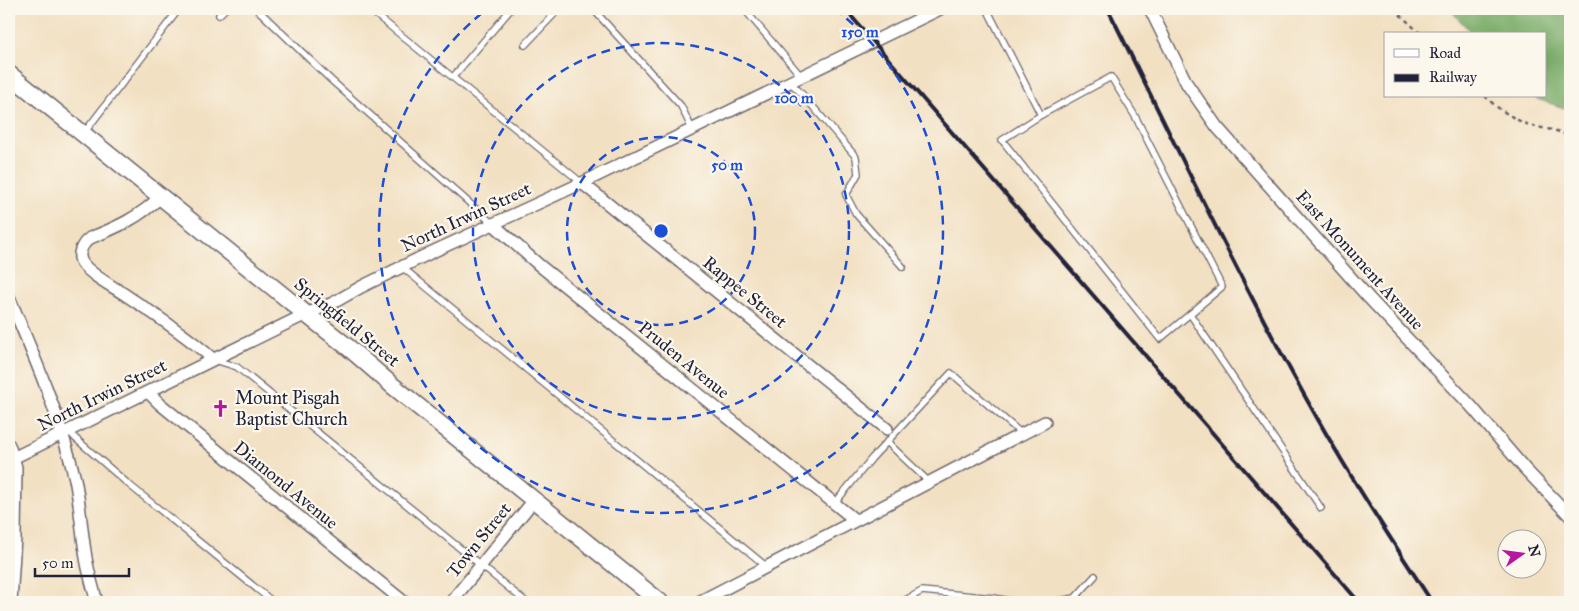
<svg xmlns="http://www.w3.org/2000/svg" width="1579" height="611" viewBox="0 0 1579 611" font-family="'IM FELL Great Primer',serif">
	<rect width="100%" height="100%" fill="#fbf7ec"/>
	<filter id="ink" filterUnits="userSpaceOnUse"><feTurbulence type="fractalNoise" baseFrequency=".02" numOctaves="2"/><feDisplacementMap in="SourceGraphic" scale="10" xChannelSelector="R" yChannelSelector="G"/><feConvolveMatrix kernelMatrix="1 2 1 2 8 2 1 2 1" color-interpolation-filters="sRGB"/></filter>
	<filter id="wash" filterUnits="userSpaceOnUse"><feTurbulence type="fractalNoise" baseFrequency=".0096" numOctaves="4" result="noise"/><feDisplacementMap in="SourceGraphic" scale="20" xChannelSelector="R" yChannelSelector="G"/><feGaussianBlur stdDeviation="1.12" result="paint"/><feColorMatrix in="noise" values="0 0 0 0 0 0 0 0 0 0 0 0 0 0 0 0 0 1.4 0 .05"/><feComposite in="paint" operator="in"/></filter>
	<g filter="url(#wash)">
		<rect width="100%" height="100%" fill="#f2e0c2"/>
		<polygon fill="#79ac68" stroke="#4e6752" points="1449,9 1570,9 1570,110 1537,99 1534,96 1545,96 1545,34 1473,34"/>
	</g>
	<g filter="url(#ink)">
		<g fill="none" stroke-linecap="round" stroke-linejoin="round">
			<defs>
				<g id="service">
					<polyline points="257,9 331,80 493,224"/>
					<polyline points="369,9 582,183"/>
					<polyline points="593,9 681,106 692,129"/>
					<polyline points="744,9 801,76"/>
					<polyline points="987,9 1041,115 1002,140 1160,339 1190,314 1321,508"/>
					<polyline points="219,15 225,9"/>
					<polyline points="525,45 559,9"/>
					<polyline points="453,77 511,9"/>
					<polyline points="790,82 803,95 856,157 858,174 846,195 856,214 903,267"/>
					<polyline points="1041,115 1111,77 1135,116 1222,287 1190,314"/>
					<polyline points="84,133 179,9"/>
					<polyline points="402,267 766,566"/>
					<polyline points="215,360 237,367 526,602"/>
					<polyline points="69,431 75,438 127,483 273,602"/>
					<polyline points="887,442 929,482"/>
					<polyline points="834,504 872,458 951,373 1022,434"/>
					<polyline points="902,602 922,591 994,598 1015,602"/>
					<polyline points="1054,602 1075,598 1095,576"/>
				</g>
				<g id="minor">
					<polyline points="1150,9 1187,84 1217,127 1368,297 1471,406 1525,469 1570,516"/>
					<polyline points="582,183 887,429"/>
					<path d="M 160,197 C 140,217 116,228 90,238 C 82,244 76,255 83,264 C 92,276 114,287 127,296 C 156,315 187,336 213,359"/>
					<polyline points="493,224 539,265 855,520"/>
					<path d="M 9,297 C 34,356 60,416 75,479 C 80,503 81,527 85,551 C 87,568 92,585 97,602"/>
					<polyline points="148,392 160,404 404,602"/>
					<polyline points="9,445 16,467 15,537 11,602"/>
					<polyline points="9,460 306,314 333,303 361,287 430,253 582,183 940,9"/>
					<polyline points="451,602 534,500"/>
					<polyline points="699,602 1045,422"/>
				</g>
				<polyline id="secondary" points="9,74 306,314 349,348 393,386 660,602"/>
			</defs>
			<use href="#service" stroke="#6b646a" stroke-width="8"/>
			<use href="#minor" stroke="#6b646a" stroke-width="14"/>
			<use href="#secondary" stroke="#6b646a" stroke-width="19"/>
			<g stroke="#6b646a" stroke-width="2.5" stroke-dasharray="4 4" stroke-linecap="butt">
				<polyline points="1394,9 1421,34"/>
				<path d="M 1485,96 C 1495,107 1511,117 1524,123 C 1540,130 1553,127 1570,137"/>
			</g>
			<use href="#service" stroke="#fff" stroke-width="5.5"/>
			<use href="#minor" stroke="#fff" stroke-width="11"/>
			<use href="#secondary" stroke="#fff" stroke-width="16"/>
			<g stroke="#22223b" stroke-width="4">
				<polyline points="845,9 1359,602"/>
				<path d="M 1108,9 C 1176,145 1241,284 1316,416 C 1352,480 1392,541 1432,602"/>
			</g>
		</g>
	</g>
	<g fill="none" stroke="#1d4ed8" stroke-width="2.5" stroke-dasharray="9 6">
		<circle cx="661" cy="231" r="94"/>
		<circle cx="661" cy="231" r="188"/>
		<path d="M835 9A282 282 0 1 1 487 9"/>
	</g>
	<defs>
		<symbol id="church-bare" viewBox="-9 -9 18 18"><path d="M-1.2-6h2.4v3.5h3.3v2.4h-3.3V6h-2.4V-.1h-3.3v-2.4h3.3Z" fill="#b5179e" stroke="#fbf7ec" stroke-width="2.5" paint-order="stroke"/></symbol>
	</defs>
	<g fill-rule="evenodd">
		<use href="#church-bare" x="208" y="396" width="25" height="25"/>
	</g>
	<g text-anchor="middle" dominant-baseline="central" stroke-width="4.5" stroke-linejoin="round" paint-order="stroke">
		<g font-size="18" fill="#22223b" stroke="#fbf7ec">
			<text transform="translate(466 217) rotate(-25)">North Irwin Street</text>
			<text transform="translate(1360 260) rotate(48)">East Monument Avenue</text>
			<text transform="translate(745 292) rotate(39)">Rappee Street</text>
			<text transform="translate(347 322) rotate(39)">Springfield Street</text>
			<text transform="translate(684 360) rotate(39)">Pruden Avenue</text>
			<text transform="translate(102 395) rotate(-26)">North Irwin Street</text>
			<text transform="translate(286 485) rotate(39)">Diamond Avenue</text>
			<text transform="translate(479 540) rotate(-51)">Town Street</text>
		</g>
		<g font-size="18" fill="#22223b" stroke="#fbf7ec" text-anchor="start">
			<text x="235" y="398">Mount Pisgah<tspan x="235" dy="21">Baptist Church</tspan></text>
		</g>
	</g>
	<circle cx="661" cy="231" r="8" fill="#1d4ed8" stroke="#fbf7ec" stroke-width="2.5"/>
	<g font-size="15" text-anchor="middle" font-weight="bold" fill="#1d4ed8" stroke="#fbf7ec" stroke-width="4.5" stroke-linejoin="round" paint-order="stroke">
		<text x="860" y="37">150 m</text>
		<text x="794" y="103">100 m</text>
		<text x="727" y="170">50 m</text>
	</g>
	<rect width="1579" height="611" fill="none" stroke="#fbf7ec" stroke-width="30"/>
	<rect x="1384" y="32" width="162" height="65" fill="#fbf7ec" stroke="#a4a2a5"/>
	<rect x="1394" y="49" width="25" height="8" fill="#ffffff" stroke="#a4a2a5"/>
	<text x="1429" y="58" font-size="15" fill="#22223b">Road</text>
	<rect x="1394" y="74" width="25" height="8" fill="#22223b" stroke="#a4a2a5"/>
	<text x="1429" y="82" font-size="15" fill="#22223b">Railway</text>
	<g transform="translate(1522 554) rotate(76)"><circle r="24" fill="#fbf7ec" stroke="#a4a2a5"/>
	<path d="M0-4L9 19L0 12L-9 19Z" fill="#b5179e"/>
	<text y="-8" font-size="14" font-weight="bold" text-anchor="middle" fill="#22223b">N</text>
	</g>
	<path d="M35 568v8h94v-8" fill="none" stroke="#22223b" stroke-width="2.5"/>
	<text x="42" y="568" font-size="15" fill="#22223b" stroke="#fbf7ec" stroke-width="4" paint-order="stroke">50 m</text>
</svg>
